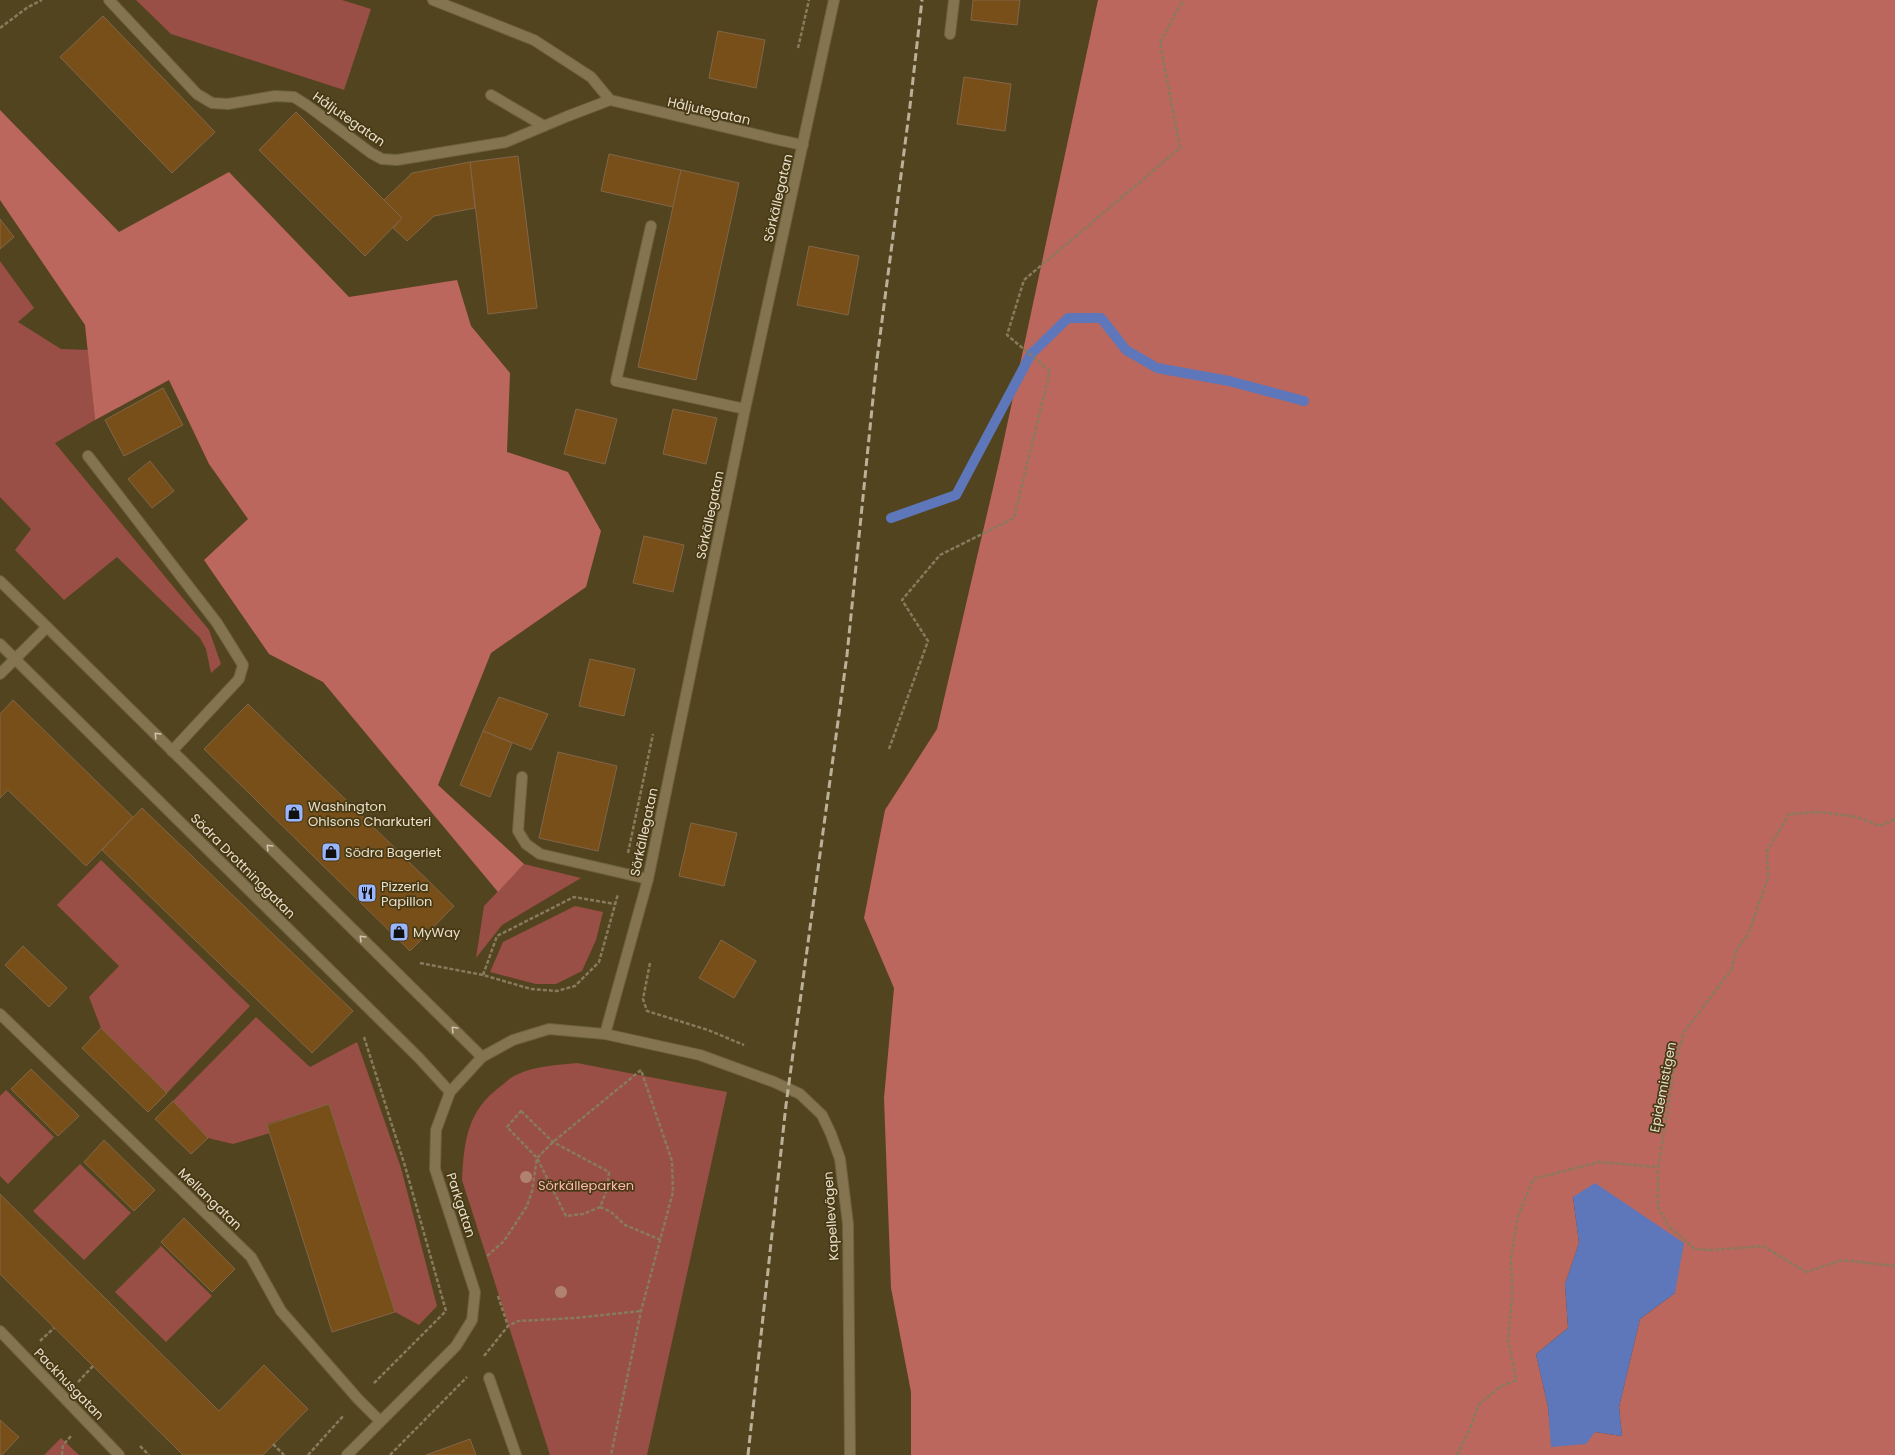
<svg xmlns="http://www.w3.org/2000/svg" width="1895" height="1455" viewBox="0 0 1895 1455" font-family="Poppins,sans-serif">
	<rect width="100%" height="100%" fill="#534420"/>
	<g fill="#994e46">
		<polygon points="136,0 342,0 371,9 344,90 171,34"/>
		<polygon points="0,261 34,308 18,322 61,349 88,350 95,420 55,443 209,630 221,664 211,673 206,649 200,638 117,557 64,600 15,550 31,529 0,497"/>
		<polygon points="101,860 250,1006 167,1093 101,1028 89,997 119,966 57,905"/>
		<polygon points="524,864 581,878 502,925 476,958 484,906"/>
		<polygon points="575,906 603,912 596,940 582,971 556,984 536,984 490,972 503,942"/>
		<polygon points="256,1017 310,1067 357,1042 401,1168 437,1306 419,1325 395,1312 329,1105 267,1124 270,1133 233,1144 208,1138 173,1101"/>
		<path d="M 577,1063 L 727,1092 L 647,1455 L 550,1455 L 462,1180 C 464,1141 467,1111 501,1086 C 506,1082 511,1077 516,1075 C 534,1066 557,1065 577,1063 Z"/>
		<polygon points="6,1090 54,1137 8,1184 0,1176 0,1096"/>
		<polygon points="80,1164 131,1213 84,1260 33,1211"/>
		<polygon points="161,1246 212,1296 166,1342 115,1292"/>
		<polygon points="61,1438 79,1455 44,1455"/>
	</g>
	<g fill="#bb675d" fill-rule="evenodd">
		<path d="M 1098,0 L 1895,0 L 1895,1455 L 911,1455 L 911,1392 L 891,1288 L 884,1098 L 894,988 L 864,918 L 885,810 L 937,729 L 1000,458 ZM 1573,1197 L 1675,1293 L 1640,1319 L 1619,1407 L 1622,1436 L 1595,1432 L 1552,1447 L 1548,1407 L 1536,1354 L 1568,1328 L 1565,1284 L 1579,1243 Z"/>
		<polygon points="0,110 119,232 229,172 349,297 457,280 471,326 510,373 507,452 568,472 601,531 586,587 491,653 438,785 524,864 498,892 323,682 269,654 204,560 248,519 209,464 169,380 95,420 85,325 0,200"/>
	</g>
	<polygon fill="#5e77bb" points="1595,1183 1684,1243 1675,1293 1640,1319 1619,1407 1622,1436 1595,1432 1586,1444 1551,1447 1548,1407 1536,1354 1568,1328 1565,1284 1579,1243 1573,1197"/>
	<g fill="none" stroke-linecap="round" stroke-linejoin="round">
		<polyline stroke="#5e77bb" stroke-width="10" points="891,518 956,495 1031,354 1068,318 1101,318 1126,350 1157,368 1229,381 1304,401"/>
	</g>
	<g fill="#784e19" stroke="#826648">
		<polygon points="973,0 1020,0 1017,25 971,20"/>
		<polygon points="103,16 215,132 172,173 60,57"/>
		<polygon points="718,31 765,40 756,88 709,78"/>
		<polygon points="964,77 1011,84 1005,131 957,124"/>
		<polygon points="296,112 402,218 365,256 259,150"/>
		<polygon points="609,154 681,170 673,207 601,191"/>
		<polygon points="518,156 537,308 488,314 470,162"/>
		<polygon points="470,162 475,208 434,216 407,241 393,228 402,218 384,200 412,173"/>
		<polygon points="681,170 739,183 696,380 638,367"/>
		<polygon points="0,219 14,237 0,249"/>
		<polygon points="809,246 859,256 848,315 797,305"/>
		<polygon points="163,388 183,425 124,456 105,420"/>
		<polygon points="576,409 617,419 605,464 564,454"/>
		<polygon points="673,409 717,418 706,464 663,454"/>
		<polygon points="150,461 174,491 152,508 128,479"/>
		<polygon points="644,536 684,545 673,592 633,583"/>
		<polygon points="590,659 635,669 624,716 579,706"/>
		<polygon points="499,697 548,714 531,750 483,731"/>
		<polygon points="13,700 133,817 86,866 8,790 0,798 0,714"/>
		<polygon points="248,704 454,906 410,951 204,749"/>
		<polygon points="483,731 512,743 490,797 460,785"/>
		<polygon points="558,752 617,766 598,851 539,838"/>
		<polygon points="142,808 353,1011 312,1053 102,850"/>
		<polygon points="691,823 737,833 724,886 679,876"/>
		<polygon points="721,940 756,961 734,998 699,978"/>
		<polygon points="23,946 67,988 49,1007 5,965"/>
		<polygon points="101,1028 167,1093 148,1112 82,1048"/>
		<polygon points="31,1069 79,1116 58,1136 11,1089"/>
		<polygon points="173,1101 208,1138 191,1154 155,1119"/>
		<polygon points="329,1104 395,1312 332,1332 267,1125"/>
		<polygon points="104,1140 155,1190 134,1211 84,1162"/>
		<polygon points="0,1194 219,1411 264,1365 308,1409 263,1455 183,1455 0,1274"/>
		<polygon points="184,1218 235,1269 212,1292 161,1242"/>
		<polygon points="0,1420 19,1437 2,1455 0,1455"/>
		<polygon points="470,1439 476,1455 426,1455"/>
	</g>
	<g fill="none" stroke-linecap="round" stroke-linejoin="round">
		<defs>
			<g id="minor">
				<polyline points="109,0 197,94 212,103 228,104 275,96 294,97 308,106 371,153 382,159 397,160 506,142 568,116 610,100 779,140 803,145"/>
				<polyline points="433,0 534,40 591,77 610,100"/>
				<polyline points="950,34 954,0"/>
				<polyline points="491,95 544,126"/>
				<polyline points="651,226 616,381 745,409"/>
				<polyline points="88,456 217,623 243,665 239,679 172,751"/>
				<polyline points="0,581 47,627"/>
				<polyline points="0,644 15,659 0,674"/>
				<polyline points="522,777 518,831 526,844 540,854 648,879"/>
				<polyline points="0,1014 251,1257 281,1311 358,1399 380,1421"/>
				<polyline points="605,1034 648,879 745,409 834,0"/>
				<polyline points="450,1092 419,1058 15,659 47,627 482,1057"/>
				<polyline points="0,1331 119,1455"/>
				<polyline points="489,1378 516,1455"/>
				<polyline points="347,1455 456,1346 472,1320 475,1292 435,1169 436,1130 450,1092 482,1057 513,1040 549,1029 605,1034 700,1055 774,1082 800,1094 822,1115 831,1134 840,1159 848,1224 850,1455"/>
			</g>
		</defs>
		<use href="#minor" stroke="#6d6140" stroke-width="12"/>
		<g stroke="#887b5d" stroke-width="2.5" stroke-dasharray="4 2" stroke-linecap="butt">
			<polyline points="0,28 28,7 42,0"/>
			<polyline points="798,48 809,0"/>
			<polyline points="889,749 928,641 902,600 940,555 1014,518 1050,371 1007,335 1024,280 1180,148 1160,43 1183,0"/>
			<polyline points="1895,819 1880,826 1857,817 1820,812 1789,814 1767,851 1768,878 1748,934 1737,949 1731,970 1684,1032 1675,1064 1658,1167 1658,1207 1669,1227 1695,1249 1714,1250 1763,1246 1806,1272 1842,1260 1895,1266"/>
			<polyline points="628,853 653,734"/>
			<polyline points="420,963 483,975 531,989 557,991 575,986 599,962 618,894"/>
			<polyline points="650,963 643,999 647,1011 708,1030 744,1045"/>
			<polyline points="483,975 497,936 574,897 615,904"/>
			<polyline points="364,1037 405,1166 446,1311 373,1384"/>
			<polygon points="521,1111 553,1142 609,1172 607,1190 600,1207 583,1214 566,1216 537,1158 507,1127"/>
			<polyline points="600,1207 611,1212 625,1225 661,1240"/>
			<polyline points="487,1256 504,1241 527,1206 532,1191 537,1158 553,1142 641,1070 672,1161 673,1192 641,1311 611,1455"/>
			<polyline points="498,1296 508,1326"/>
			<polyline points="40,1341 54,1328"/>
			<polyline points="484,1356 508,1326 518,1321 575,1318 641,1311"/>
			<polyline points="78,1382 93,1366"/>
			<polyline points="273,1444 284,1455"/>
			<polyline points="140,1446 149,1455"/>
			<polyline points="62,1455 63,1445 71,1436"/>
			<polyline points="308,1455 344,1415"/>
			<polyline points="390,1455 467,1377"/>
			<polyline points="1457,1455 1469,1431 1479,1404 1500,1387 1516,1380 1508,1339 1512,1298 1511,1258 1517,1219 1533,1179 1599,1162 1658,1167"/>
		</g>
		<use href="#minor" stroke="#84744f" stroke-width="10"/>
		<polyline stroke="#bbb198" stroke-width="3" stroke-dasharray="8 4" stroke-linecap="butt" points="748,1455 786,1105 847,655 877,359 910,106 922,0"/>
	</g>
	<g fill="#b1836e">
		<circle cx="526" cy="1177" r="6"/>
		<circle cx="561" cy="1292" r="6"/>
	</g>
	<defs><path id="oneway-chevron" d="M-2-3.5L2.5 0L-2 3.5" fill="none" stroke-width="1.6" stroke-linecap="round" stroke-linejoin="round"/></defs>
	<g stroke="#cfc5ad">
		<use href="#oneway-chevron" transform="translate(157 735) rotate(-134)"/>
		<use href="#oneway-chevron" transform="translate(269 847) rotate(-135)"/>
		<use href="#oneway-chevron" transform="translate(362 938) rotate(-135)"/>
		<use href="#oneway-chevron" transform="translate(454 1029) rotate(-135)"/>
	</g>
	<defs>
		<symbol id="shop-square" viewBox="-11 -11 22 22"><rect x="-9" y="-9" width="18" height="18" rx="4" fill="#99b5fd" stroke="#483915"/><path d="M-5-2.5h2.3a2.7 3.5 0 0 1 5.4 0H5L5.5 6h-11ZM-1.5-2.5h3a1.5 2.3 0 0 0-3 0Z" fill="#111"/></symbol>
		<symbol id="restaurant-square" viewBox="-11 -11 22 22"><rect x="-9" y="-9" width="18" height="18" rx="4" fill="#99b5fd" stroke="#483915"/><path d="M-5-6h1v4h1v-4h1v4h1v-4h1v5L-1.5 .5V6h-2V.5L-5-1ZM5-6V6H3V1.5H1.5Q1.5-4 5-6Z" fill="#111"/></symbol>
	</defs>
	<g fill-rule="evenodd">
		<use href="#shop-square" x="283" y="802" width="22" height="22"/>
		<use href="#shop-square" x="320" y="841" width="22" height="22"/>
		<use href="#restaurant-square" x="356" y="882" width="22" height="22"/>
		<use href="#shop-square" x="388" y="921" width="22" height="22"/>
	</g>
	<g text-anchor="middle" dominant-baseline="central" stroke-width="3.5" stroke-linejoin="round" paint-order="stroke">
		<g font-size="13" fill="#e8e0cc" stroke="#483915">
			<text transform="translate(709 111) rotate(13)">Håljutegatan</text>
			<text transform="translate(349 119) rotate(35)">Håljutegatan</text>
			<text transform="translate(778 198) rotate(-77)">Sörkällegatan</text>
			<text transform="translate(710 515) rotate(-78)">Sörkällegatan</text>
			<text transform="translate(644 832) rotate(-78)">Sörkällegatan</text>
			<text transform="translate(243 866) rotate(45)">Södra Drottninggatan</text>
			<text transform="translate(1663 1087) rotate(-79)">Epidemistigen</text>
			<text transform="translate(210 1199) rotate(44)">Mellangatan</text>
			<text transform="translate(461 1205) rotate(72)">Parkgatan</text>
			<text transform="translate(831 1216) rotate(-94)">Kapellevägen</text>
			<text transform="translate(69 1384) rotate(46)">Packhusgatan</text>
		</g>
		<g font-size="13" fill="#e8e0cc" stroke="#483915" text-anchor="start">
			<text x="308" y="806">Washington<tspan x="308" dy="15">Ohlsons Charkuteri</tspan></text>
			<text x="345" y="852">Södra Bageriet</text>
			<text x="381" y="886">Pizzeria<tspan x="381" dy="15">Papillon</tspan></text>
			<text x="413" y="932">MyWay</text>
		</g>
		<g font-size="13" fill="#feb7ae" stroke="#483915">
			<text x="586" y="1185">Sörkälleparken</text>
		</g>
	</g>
</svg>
